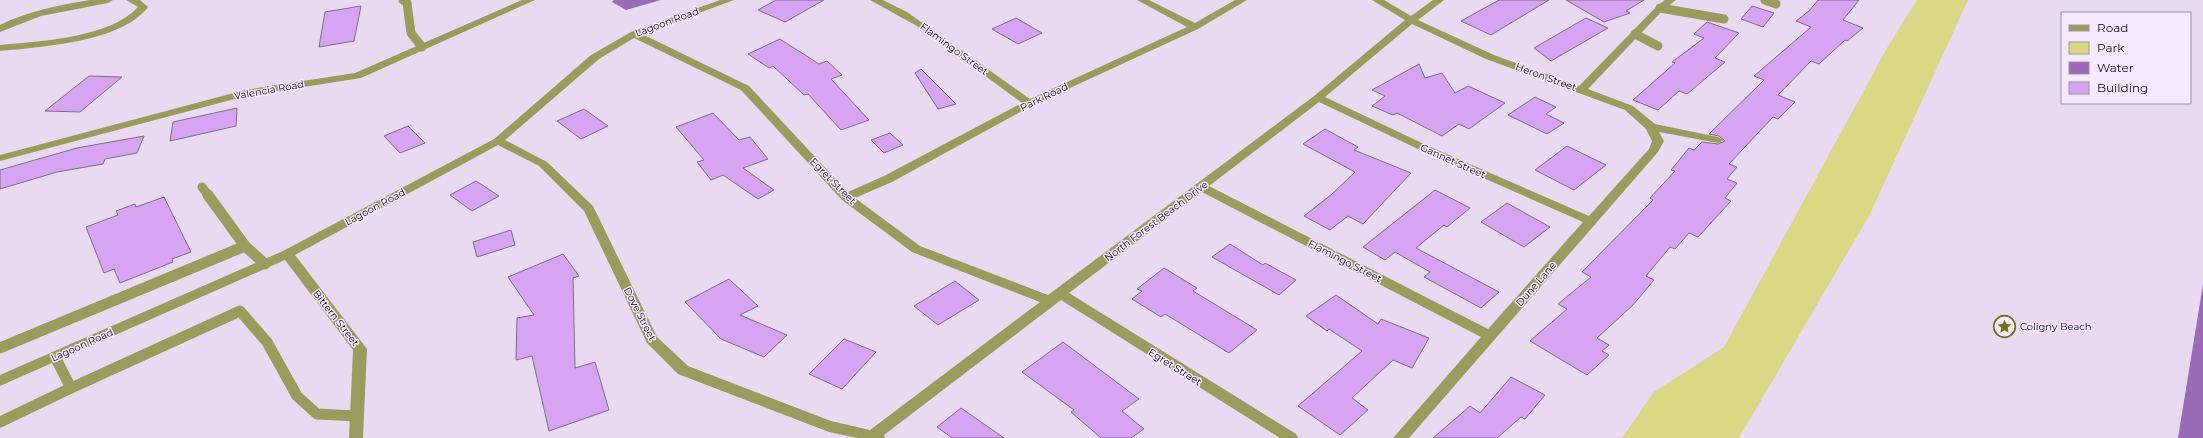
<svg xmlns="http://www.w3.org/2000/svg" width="2203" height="438" viewBox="0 0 2203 438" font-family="Montserrat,sans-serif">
	<rect width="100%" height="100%" fill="#e9daf1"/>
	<polygon fill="#d9d884" points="1917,0 1968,0 1870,214 1739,438 1622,438 1654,392 1724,347 1887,48"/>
	<g fill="#9c6bb7">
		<polygon points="614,0 661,0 626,10 612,2"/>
		<polygon points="2203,284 2203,438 2178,438"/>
	</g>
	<g fill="#d7a4f4" stroke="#7a6d81">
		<polygon points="776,0 824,0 785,22 758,10"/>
		<polygon points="1499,0 1549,0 1491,35 1461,21"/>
		<polygon points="1566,0 1644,0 1626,11 1630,13 1604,22"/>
		<polygon points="1818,0 1859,0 1843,20 1863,28 1847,41 1845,40 1819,64 1811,61 1778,95 1795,102 1778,119 1773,117 1729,164 1737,167 1727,179 1737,183 1725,198 1731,201 1698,237 1689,233 1675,249 1670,247 1646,276 1654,280 1633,305 1597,338 1609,345 1602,351 1609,355 1587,375 1530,341 1567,309 1558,304 1591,277 1582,272 1653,200 1650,198 1675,171 1671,170 1689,148 1694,150 1702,142 1718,144 1725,141 1719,136 1709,134 1764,80 1754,76 1811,27 1796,21 1809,11"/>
		<polygon points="361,6 354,41 319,47 325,12"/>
		<polygon points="1752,6 1774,13 1763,27 1741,19"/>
		<polygon points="1016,18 1042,33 1018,44 992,29"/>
		<polygon points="1586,18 1608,28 1551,61 1534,48"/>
		<polygon points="1707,22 1739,33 1715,58 1725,62 1687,94 1679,91 1658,110 1633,100 1675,63 1672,62 1704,38 1694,34"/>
		<polygon points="780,39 819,64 827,61 842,75 831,79 869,120 841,130 808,94 804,95 773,66 769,68 748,54"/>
		<polygon points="1419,64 1425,78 1442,73 1455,93 1468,86 1505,103 1469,129 1459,124 1442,136 1397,113 1393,115 1372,106 1385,96 1372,90"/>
		<polygon points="921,69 956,104 938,109 915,73"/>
		<polygon points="89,76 122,77 80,112 45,111"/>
		<polygon points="1535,97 1556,107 1546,114 1564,123 1547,134 1508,115"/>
		<polygon points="237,108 236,126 170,141 173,122"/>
		<polygon points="584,109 608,126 581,139 557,121"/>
		<polygon points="713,113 739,140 750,137 768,159 743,168 774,190 758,199 723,175 711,180 697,162 704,160 676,127"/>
		<polygon points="408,126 425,143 400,153 384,136"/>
		<polygon points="1325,129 1358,147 1354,150 1411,173 1363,224 1348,216 1330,230 1304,216 1332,194 1355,172 1303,144"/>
		<polygon points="890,133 903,145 884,153 871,140"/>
		<polygon points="144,136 137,153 105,159 103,164 57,172 0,189 0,170 77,148"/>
		<polygon points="1567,146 1606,165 1574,190 1535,170"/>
		<polygon points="476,181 499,196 472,211 450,195"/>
		<polygon points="1435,190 1470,208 1447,227 1444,225 1416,248 1499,292 1481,308 1424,277 1430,272 1395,252 1385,260 1363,247"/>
		<polygon points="164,197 191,252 172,259 173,262 120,283 114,269 104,273 86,227 118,215 116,211 135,204 136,207"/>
		<polygon points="1507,203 1550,227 1524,247 1481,222"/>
		<polygon points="511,230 515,245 477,257 473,242"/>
		<polygon points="1230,244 1263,265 1265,263 1296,280 1279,295 1212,257"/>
		<polygon points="563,254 579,276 573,278 575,368 595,362 609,410 549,431 532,356 516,360 517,318 534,315 508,277"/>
		<polygon points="1164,268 1197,288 1193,291 1257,330 1229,353 1165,314 1161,317 1132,299 1142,291 1137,289"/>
		<polygon points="729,279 758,306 740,315 787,335 764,357 721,339 685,302"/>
		<polygon points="955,281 979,300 938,325 914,306"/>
		<polygon points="1336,295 1378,324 1381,319 1429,338 1412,368 1393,360 1352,398 1368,410 1340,435 1298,406 1362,351 1329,329 1327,331 1306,316"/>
		<polygon points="844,339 876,352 842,389 809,374"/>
		<polygon points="1063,342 1139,399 1122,411 1144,429 1131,438 1101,438 1071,412 1074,410 1022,372"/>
		<polygon points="1511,377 1545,395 1525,419 1521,417 1497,438 1433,438 1470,406 1480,413"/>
		<polygon points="961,408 1004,438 952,438 937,427"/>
	</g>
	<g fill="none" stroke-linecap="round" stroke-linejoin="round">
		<g stroke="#9c9b5e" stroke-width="9">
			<polyline points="403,0 407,3 411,33 422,47"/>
			<polyline points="1765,0 1776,4"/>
			<polyline points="1660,8 1724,19"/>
			<polyline points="1635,34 1658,46"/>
			<polyline points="202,187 209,196"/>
		</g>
		<g stroke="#9c9b5e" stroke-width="11">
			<polyline points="208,195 245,246 265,264"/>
			<polyline points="0,348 245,246"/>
			<polyline points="71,388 240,311 267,342 297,396 317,414 357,416"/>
			<polyline points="0,422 71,388 55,357"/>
		</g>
		<g fill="#9c9b5e" fill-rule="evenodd">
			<path d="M 90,0 L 113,0 L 108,3 L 41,16 L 0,32 L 0,25 C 28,11 59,5 90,0 Z"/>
			<path d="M 126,0 L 140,0 L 148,7 C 122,42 41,47 0,51 L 0,45 C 40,41 110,38 138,7 Z"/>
			<polygon points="522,0 535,0 361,78 246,96 0,161 0,155 245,90 355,73"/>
			<path d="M 720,0 L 734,0 L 642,34 L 749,86 L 848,192 L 884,176 L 1022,103 L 917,26 L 870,0 L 883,0 L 907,12 L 1030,99 L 1187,27 L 1137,0 L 1149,0 L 1195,23 L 1235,0 L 1247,0 L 1198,29 L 1033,105 L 892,182 L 855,198 L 920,246 L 1048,295 L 1314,96 L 1405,20 L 1372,0 L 1384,0 L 1411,16 L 1433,0 L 1444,0 L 1418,20 L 1494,55 L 1579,86 L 1657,6 L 1665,0 L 1676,0 L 1663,10 L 1588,89 L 1633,106 L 1655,124 L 1718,137 L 1724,140 L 1718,143 L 1659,132 L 1664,141 L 1658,152 L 1409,438 L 1393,438 L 1481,337 L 1202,192 L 1069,293 L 1296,434 L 1298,438 L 1280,438 L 1061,300 L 884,435 L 885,438 L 857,438 L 829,432 L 678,374 L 647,343 L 584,211 L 539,166 L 498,145 L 295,255 L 367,349 L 363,438 L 349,438 L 353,350 L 285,260 L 0,386 L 0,375 L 283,251 L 494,139 L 591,55 L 631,32 ZM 1412,24 L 1486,59 L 1625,110 L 1646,129 L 1652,141 L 1649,149 L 1589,216 L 1426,145 L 1325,97 ZM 634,38 L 741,90 L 842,200 L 912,252 L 1040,302 L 870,430 L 831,421 L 688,366 L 657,337 L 593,206 L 547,162 L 505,140 L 599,59 ZM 1319,102 L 1418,149 L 1583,222 L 1488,329 L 1209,186 Z"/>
		</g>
	</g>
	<defs>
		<symbol id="sight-ring" viewBox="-11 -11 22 22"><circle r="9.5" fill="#f6e8fe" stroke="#737012" stroke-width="1.5"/><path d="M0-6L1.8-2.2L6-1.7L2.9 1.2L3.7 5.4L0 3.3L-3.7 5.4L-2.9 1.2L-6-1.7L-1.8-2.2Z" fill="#737012"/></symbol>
	</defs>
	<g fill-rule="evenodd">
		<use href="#sight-ring" x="1992" y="314" width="25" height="25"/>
	</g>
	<g text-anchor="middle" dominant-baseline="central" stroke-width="3" stroke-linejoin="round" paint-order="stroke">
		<g font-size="10" fill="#140f17" stroke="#f6e8fe">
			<text transform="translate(667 22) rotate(-20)">Lagoon Road</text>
			<text transform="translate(954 49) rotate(36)">Flamingo Street</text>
			<text transform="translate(1546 77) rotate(20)">Heron Street</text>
			<text transform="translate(269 90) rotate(-10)">Valencia Road</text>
			<text transform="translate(1044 97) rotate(-26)">Park Road</text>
			<text transform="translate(1453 161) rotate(24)">Gannet Street</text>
			<text transform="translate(833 181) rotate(45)">Egret Street</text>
			<text transform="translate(375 207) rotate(-28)">Lagoon Road</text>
			<text transform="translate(1156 221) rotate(-37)">North Forest Beach Drive</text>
			<text transform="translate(1345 261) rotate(27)">Flamingo Street</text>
			<text transform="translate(1536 284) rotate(-49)">Dune Lane</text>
			<text transform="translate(640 314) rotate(63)">Dove Street</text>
			<text transform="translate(336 318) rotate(52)">Bittern Street</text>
			<text transform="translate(82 345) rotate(-24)">Lagoon Road</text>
			<text transform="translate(1175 367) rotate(32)">Egret Street</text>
		</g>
		<g font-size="10" fill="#140f17" stroke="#f6e8fe" text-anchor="start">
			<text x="2020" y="326">Coligny Beach</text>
		</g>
	</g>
	<rect x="2061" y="12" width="130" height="92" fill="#f6e8fe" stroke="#9c91a2"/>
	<rect x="2069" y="25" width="20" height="6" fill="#9c9b5e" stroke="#9c91a2"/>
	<text x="2097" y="32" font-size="12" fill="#140f17">Road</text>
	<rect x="2069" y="42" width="20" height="12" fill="#d9d884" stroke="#9c91a2"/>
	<text x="2097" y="52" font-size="12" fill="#140f17">Park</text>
	<rect x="2069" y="62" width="20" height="12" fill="#9c6bb7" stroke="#9c91a2"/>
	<text x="2097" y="72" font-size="12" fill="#140f17">Water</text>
	<rect x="2069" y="82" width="20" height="12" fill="#d7a4f4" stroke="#9c91a2"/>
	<text x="2097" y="92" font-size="12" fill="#140f17">Building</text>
</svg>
